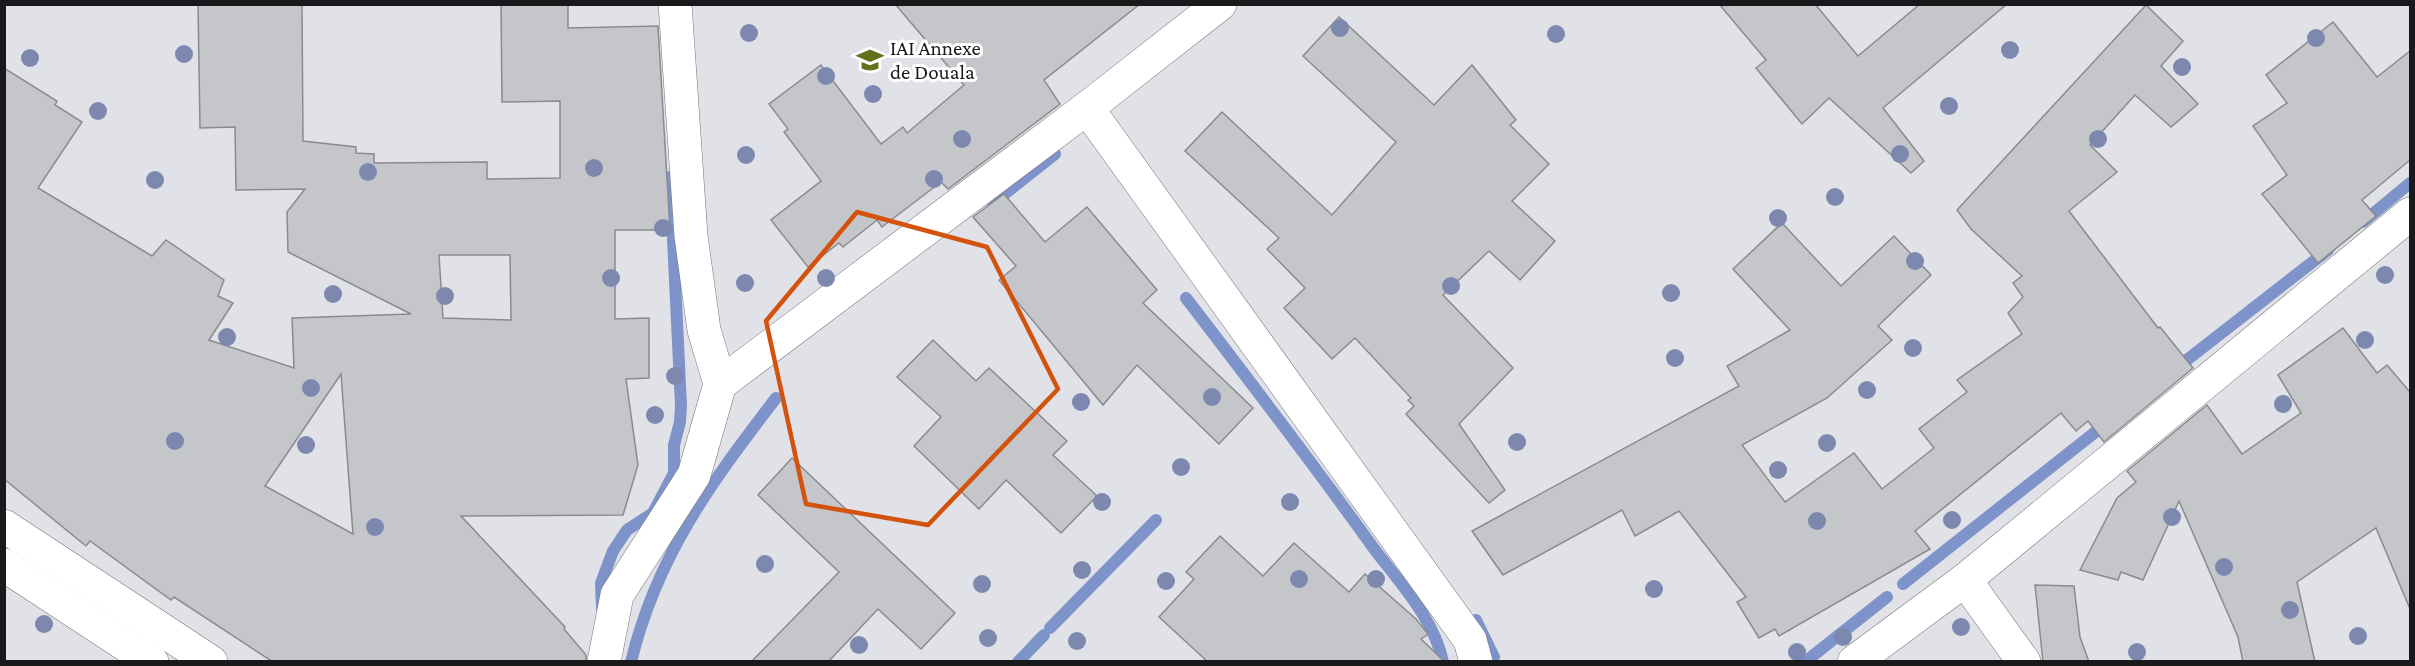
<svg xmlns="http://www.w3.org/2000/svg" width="2415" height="666" viewBox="0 0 2415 666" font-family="'Crimson Pro',serif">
	<rect width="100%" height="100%" fill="#e1e2e7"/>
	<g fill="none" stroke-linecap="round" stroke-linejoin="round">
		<g stroke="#7e93ca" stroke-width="12">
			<polyline points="993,203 1055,154"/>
			<polyline points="2363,222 2410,183"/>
			<path d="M 1186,298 C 1249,380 1312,462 1372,546 C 1398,581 1434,618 1443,662"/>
			<polyline points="2174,370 2328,250"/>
			<polyline points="1903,584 2108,422"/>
			<polyline points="602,608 601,583 613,551 627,530 653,513 674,473 674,445 680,422 681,405 670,177"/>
			<polyline points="1476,620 1494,657"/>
			<polyline points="1050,628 1156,520"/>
			<path d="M 631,662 C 657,555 711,483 776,398"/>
			<polyline points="1018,662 1044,635"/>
			<polyline points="1805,662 1887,597"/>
		</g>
	</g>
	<g fill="#c5c6ca" stroke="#898b8e" stroke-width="1.5" fill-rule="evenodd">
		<path d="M 198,4 L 302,4 L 303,141 L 356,147 L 356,153 L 374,154 L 374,163 L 487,162 L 487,179 L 560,178 L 560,101 L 502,102 L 501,4 L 568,4 L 568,28 L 658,26 L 670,230 L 615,230 L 615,319 L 649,318 L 649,378 L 626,379 L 638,465 L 623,515 L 461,516 L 565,627 L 564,629 L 586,655 L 586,662 L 273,662 L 174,597 L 171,600 L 90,541 L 86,546 L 4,479 L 4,68 L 57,101 L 55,105 L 82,122 L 38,188 L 152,256 L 166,240 L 224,280 L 218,296 L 233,303 L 209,340 L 294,368 L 292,318 L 411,314 L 288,252 L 287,212 L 305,189 L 236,190 L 235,127 L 200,128 ZM 439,255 L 510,255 L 511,320 L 443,318 ZM 341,374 L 353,534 L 265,486 Z"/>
		<polygon points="895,4 1140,4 1044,80 1060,104 948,189 941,182 882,227 877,220 843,247 839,243 808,267 771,220 821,181 784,132 788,129 769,104 821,65 881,144 903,127 907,133 964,85"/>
		<polygon points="1719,4 1815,4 1858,56 1920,4 2007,4 1883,108 1924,161 1911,173 1829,98 1802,124 1756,68 1766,60"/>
		<polygon points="2146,5 2183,41 2161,66 2198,104 2171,127 2135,95 2090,145 2117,172 2069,211 2158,328 2160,327 2193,368 2104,442 2088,421 2076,431 2061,413 1915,531 1930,549 1779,636 1775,629 1759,638 1737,602 1746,597 1679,511 1635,536 1622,510 1503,575 1472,531 1739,386 1727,366 1790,330 1733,269 1782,223 1841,286 1894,236 1931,275 1878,326 1892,340 1827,398 1742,445 1785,502 1854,453 1882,489 1934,448 1919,429 1967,392 1957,380 2022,334 2008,313 2023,297 2013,283 2022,276 1971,229 1957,210"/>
		<polygon points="1339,17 1434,105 1472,65 1516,120 1510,125 1549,164 1512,201 1555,241 1520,280 1489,251 1443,295 1513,368 1459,424 1505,490 1489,503 1406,414 1414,406 1408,400 1411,398 1355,338 1332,359 1284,308 1305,288 1267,249 1279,238 1185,151 1222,112 1332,215 1396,142 1303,56"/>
		<polygon points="2333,22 2377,77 2410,51 2410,160 2362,200 2376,216 2318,263 2262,194 2287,175 2253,126 2287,103 2266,75"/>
		<polygon points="1004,194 1045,242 1087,207 1157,290 1143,303 1253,408 1219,444 1137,365 1103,405 999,280 1016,266 973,217"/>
		<polygon points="2343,328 2377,373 2387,365 2410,392 2410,609 2376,528 2297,582 2315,662 2243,662 2238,637 2179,501 2143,580 2121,572 2118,580 2080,570 2117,498 2136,482 2127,471 2207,405 2242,454 2301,413 2278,375"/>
		<polygon points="933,340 976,381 989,368 1067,441 1053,455 1097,496 1061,533 1006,480 979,509 914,446 941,417 897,377"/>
		<polygon points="792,458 955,613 921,649 878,609 828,662 751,662 839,572 758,495"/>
		<polygon points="1220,536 1263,576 1294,543 1349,592 1365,574 1416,619 1428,634 1421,639 1445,662 1208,662 1159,617 1194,579 1186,572"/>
		<polygon points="2035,585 2074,586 2080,637 2089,662 2043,662"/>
	</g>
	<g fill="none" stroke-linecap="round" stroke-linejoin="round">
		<defs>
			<g id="minor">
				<polyline points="1087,108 1470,640 1476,662"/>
				<polyline points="720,384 1087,108 1220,4"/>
				<polyline points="1965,580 2024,662"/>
				<polyline points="604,662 617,595 694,475 720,384 704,330 691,236 675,4"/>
				<polyline points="1854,662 1965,580 2410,214"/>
			</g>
			<g id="major">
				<polyline points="4,526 211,662"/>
				<polyline points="4,565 152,662"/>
			</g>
		</defs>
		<use href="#minor" stroke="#747679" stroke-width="34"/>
		<use href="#major" stroke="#747679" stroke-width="34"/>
		<use href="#minor" stroke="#fff" stroke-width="33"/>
		<use href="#major" stroke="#fff" stroke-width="33"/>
	</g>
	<g fill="#7d88af">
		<circle cx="1340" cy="28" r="9"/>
		<circle cx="749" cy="33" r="9"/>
		<circle cx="1556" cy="34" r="9"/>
		<circle cx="2316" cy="38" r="9"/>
		<circle cx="2010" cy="50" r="9"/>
		<circle cx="184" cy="54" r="9"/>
		<circle cx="30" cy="58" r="9"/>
		<circle cx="2182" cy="67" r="9"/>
		<circle cx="826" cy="76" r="9"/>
		<circle cx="873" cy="94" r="9"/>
		<circle cx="1949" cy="106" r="9"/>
		<circle cx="98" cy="111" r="9"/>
		<circle cx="962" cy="139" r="9"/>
		<circle cx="2098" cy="139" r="9"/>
		<circle cx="1900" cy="154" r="9"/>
		<circle cx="746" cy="155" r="9"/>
		<circle cx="594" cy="168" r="9"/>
		<circle cx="368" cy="172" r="9"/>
		<circle cx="934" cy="179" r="9"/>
		<circle cx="155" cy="180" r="9"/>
		<circle cx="1835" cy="197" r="9"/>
		<circle cx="1778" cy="218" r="9"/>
		<circle cx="663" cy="228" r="9"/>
		<circle cx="1915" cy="261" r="9"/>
		<circle cx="2385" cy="275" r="9"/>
		<circle cx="611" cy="278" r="9"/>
		<circle cx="826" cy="278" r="9"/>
		<circle cx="745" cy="283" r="9"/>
		<circle cx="1451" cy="286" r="9"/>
		<circle cx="1671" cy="293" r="9"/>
		<circle cx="333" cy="294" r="9"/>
		<circle cx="445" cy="296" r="9"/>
		<circle cx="227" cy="337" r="9"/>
		<circle cx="2365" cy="340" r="9"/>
		<circle cx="1913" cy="348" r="9"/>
		<circle cx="1675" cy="358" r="9"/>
		<circle cx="675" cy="376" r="9"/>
		<circle cx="311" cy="388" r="9"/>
		<circle cx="1867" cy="390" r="9"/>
		<circle cx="1212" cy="397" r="9"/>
		<circle cx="1081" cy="402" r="9"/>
		<circle cx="2283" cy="404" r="9"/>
		<circle cx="655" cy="415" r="9"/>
		<circle cx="175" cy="441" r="9"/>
		<circle cx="1517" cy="442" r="9"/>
		<circle cx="1827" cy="443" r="9"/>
		<circle cx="306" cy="445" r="9"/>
		<circle cx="1181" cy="467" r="9"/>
		<circle cx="1778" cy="470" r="9"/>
		<circle cx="1102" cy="502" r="9"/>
		<circle cx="1290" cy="502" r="9"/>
		<circle cx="2172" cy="517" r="9"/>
		<circle cx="1952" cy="520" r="9"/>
		<circle cx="1817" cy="521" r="9"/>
		<circle cx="375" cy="527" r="9"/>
		<circle cx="765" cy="564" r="9"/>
		<circle cx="2224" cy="567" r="9"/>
		<circle cx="1082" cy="570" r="9"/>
		<circle cx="1299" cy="579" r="9"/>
		<circle cx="1376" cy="579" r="9"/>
		<circle cx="1166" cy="581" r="9"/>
		<circle cx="982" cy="584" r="9"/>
		<circle cx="1654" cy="589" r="9"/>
		<circle cx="2290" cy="610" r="9"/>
		<circle cx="44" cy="624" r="9"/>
		<circle cx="1961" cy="627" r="9"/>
		<circle cx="2358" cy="636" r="9"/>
		<circle cx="1843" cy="637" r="9"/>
		<circle cx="988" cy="638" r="9"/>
		<circle cx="1077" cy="641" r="9"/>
		<circle cx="859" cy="645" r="9"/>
		<circle cx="1797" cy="652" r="9"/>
		<circle cx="2137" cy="652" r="9"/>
	</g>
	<path fill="none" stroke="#d3530e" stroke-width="4.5" stroke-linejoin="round" d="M 857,212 L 987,247 L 1058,389 L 928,525 L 806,504 L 766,321 Z"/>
	<defs>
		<symbol id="school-bare" viewBox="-9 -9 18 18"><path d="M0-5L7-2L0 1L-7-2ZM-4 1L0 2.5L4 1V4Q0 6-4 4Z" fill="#64711c" stroke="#fff" stroke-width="2.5" paint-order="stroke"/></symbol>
	</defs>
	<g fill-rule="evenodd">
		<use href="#school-bare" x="851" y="41" width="38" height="38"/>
	</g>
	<g text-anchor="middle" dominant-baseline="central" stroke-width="6" stroke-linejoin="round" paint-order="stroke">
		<g font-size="21" fill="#18191b" stroke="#fff" text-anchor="start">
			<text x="890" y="48">IAI Annexe<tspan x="890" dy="24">de Douala</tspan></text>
		</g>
	</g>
	<rect width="2415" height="666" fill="none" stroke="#18191b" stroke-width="12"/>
</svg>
